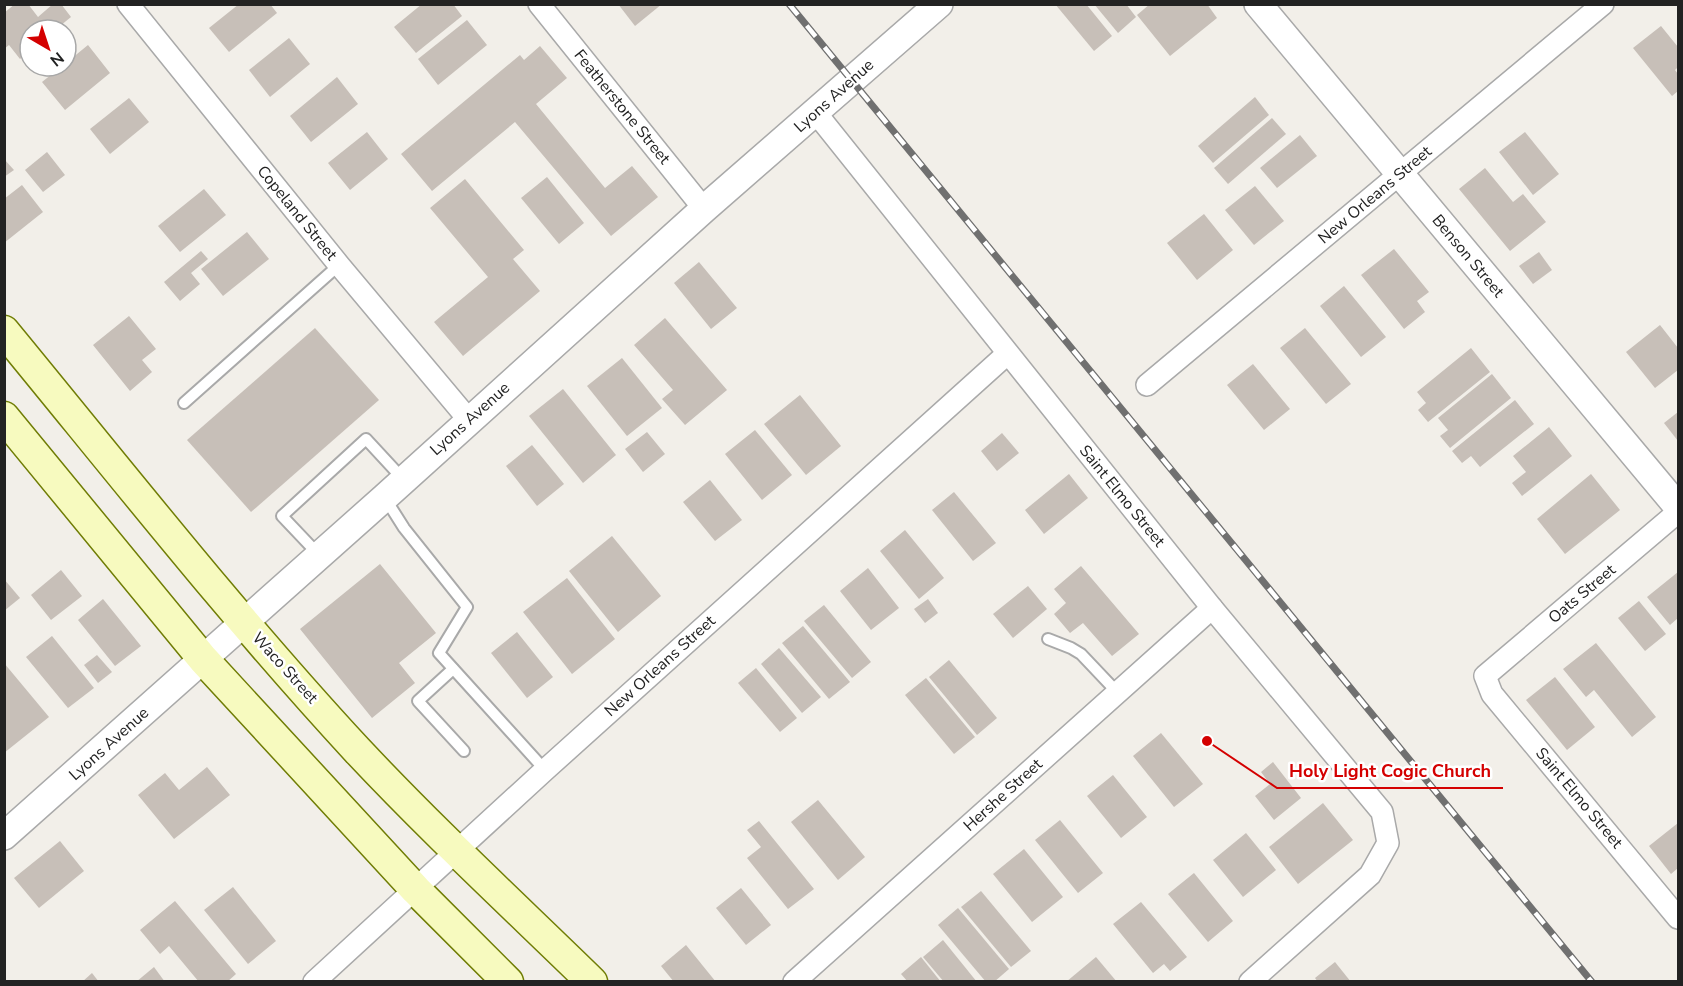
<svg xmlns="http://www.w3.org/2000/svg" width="1683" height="986" viewBox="0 0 1683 986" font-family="'Nunito Sans',sans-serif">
	<rect width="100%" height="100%" fill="#f2efe9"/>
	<g fill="#c7bfb8">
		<polygon points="15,4 28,4 38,17 53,4 61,4 71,17 55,30 30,30 30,51 20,59 9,45 4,49 4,13"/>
		<polygon points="239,4 270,4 277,13 229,52 209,28"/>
		<polygon points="422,4 453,4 462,16 416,53 394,27"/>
		<polygon points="618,4 662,4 635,26"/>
		<polygon points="1055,4 1086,4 1112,36 1094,51"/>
		<polygon points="1094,4 1126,4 1136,17 1118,33"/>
		<polygon points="1150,4 1207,4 1217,18 1170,56 1137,15"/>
		<polygon points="467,20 487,45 438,85 418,59"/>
		<polygon points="1661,26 1678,47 1678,67 1675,70 1678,74 1678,91 1672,96 1633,48"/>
		<polygon points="289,38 310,64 270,97 249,70"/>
		<polygon points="88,45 110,73 65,110 42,82 62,66 66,66 66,63"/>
		<polygon points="540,46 567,78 536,104 605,188 632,166 658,197 611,236 515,122 432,191 401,154 520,55 524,60"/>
		<polygon points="337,77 358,104 311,142 290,116"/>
		<polygon points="1255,97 1269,115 1213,163 1198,146"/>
		<polygon points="129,98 149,122 110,154 90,129"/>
		<polygon points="1272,118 1286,134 1228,184 1214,168"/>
		<polygon points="367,132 388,159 350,190 328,163"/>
		<polygon points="1525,132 1559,174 1533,195 1499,152"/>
		<polygon points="1300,135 1317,156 1277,188 1260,168"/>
		<polygon points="47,152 65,175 43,192 25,170"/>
		<polygon points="4,159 14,170 4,177"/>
		<polygon points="1485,168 1513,202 1523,194 1546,222 1510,251 1459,189"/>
		<polygon points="547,177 584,223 559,244 521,198"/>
		<polygon points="465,179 524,250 513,259 540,291 463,356 434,322 488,277 430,208"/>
		<polygon points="22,185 43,212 4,243 4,199"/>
		<polygon points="1255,186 1284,221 1254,245 1225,210"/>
		<polygon points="204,189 226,215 180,252 158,226"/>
		<polygon points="1204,214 1233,250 1197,280 1167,243"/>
		<polygon points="247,232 269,259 223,296 201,269"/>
		<polygon points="1394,249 1429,292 1417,301 1425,312 1404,329 1361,275"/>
		<polygon points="201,251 208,259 191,273 200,284 180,301 164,282"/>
		<polygon points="1539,252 1552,270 1533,284 1519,266"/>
		<polygon points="699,262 737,308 711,329 674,283"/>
		<polygon points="1344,286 1386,337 1361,357 1320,306"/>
		<polygon points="129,316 156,349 142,360 152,372 130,391 93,345"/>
		<polygon points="665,318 727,390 685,425 662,399 673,390 634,345"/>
		<polygon points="1660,325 1678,348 1678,370 1655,388 1626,352"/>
		<polygon points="315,328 379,400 251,512 187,440"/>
		<polygon points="1305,328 1351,384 1326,404 1280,348"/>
		<polygon points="1471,348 1490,372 1428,422 1418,410 1426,403 1417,392"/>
		<polygon points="622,358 662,408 627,436 587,386"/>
		<polygon points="1253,364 1290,409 1264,430 1227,385"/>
		<polygon points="1492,374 1511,398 1450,448 1440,436 1448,430 1438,418"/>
		<polygon points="563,389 616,455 583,483 529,416"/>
		<polygon points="800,395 841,446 806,475 764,424"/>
		<polygon points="1515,400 1534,424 1480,467 1471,456 1462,463 1452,451"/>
		<polygon points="1678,412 1678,441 1664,423"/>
		<polygon points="1549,427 1572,456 1522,496 1512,483 1526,472 1513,456"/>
		<polygon points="755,430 792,475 762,500 725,454"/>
		<polygon points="647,432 665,454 643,472 625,449"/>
		<polygon points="1002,433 1019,453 997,471 981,451"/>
		<polygon points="532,445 564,484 537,506 506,466"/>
		<polygon points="1069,474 1088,498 1044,534 1025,510"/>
		<polygon points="1591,474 1620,510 1565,554 1537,519"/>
		<polygon points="710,480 742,520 715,541 683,502"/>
		<polygon points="954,492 996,543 973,561 932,510"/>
		<polygon points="905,530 944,578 919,599 880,551"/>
		<polygon points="612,536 661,596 618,632 569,571"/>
		<polygon points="380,564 436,633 399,663 415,683 372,718 300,629"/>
		<polygon points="1081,566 1139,634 1112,656 1083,623 1070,633 1054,614 1066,603 1054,589"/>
		<polygon points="868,568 899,608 871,630 840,591"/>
		<polygon points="61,570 82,596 51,620 31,595"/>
		<polygon points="1678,572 1678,618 1670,625 1647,597"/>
		<polygon points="567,578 615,639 572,674 523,612"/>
		<polygon points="4,579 20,598 4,611"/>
		<polygon points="1028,586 1047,609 1013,638 993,614"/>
		<polygon points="103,599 141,646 115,666 78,620"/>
		<polygon points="928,599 938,613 925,623 914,609"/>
		<polygon points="1639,601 1666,634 1645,651 1618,618"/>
		<polygon points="824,605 871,662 852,678 804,621"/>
		<polygon points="803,626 850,682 829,699 782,643"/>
		<polygon points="517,632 553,677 527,698 491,653"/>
		<polygon points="52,636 94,688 68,708 26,657"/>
		<polygon points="1596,643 1656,717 1632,737 1594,690 1586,697 1563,669"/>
		<polygon points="779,648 821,697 802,713 761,664"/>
		<polygon points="97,655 112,672 98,683 84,665"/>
		<polygon points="949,660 997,718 977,735 929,677"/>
		<polygon points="4,663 49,717 4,753"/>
		<polygon points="756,668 797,718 780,732 738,683"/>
		<polygon points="1555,677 1595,727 1567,750 1526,700"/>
		<polygon points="926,678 975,737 954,754 905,695"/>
		<polygon points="1161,733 1203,784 1174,807 1133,756"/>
		<polygon points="1273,762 1301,798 1274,820 1255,796 1270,784 1261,772"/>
		<polygon points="207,767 230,795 174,839 138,795 165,773 179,790"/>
		<polygon points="1113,775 1147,817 1121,838 1087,796"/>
		<polygon points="818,800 865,857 838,880 791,822"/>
		<polygon points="1323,803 1353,840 1298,884 1269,847"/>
		<polygon points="1060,820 1103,873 1078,893 1035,840"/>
		<polygon points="759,821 814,889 788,909 747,858 761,847 747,830"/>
		<polygon points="1678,823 1678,868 1671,874 1649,846"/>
		<polygon points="1246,833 1276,870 1243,897 1213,860"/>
		<polygon points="60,841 84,871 39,908 14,878"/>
		<polygon points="1024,849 1063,897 1032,922 993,874"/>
		<polygon points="1194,873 1233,921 1208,942 1168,894"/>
		<polygon points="233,887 276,941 248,964 204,910"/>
		<polygon points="741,888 771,925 746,945 716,908"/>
		<polygon points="981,891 1031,951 1011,967 961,907"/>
		<polygon points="175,901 236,974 227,982 199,982 169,946 160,954 140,930"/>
		<polygon points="1141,902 1187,957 1170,971 1164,964 1153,973 1113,924"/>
		<polygon points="958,908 1009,969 994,982 986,982 938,925"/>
		<polygon points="943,940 977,982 944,982 923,957"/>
		<polygon points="686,945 716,982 674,982 661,966"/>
		<polygon points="921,957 941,982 908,982 901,974"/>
		<polygon points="1096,957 1117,982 1066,982"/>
		<polygon points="1335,962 1351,982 1318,982 1315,978"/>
		<polygon points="154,967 165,982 136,982"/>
		<polygon points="92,973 99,982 82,982"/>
	</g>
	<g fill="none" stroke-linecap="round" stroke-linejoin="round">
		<defs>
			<g id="service">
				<polyline points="184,403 339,265"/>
				<polyline points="385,498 404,528 467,607 439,653 545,770"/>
				<polyline points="319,555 282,516 366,439 403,479"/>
				<polyline points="1048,639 1071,648 1081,654 1117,692"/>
				<polyline points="453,669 418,701 464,751"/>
			</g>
			<g id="minor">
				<polyline points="128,4 339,265 469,420"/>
				<polyline points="539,4 704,209"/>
				<polyline points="816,113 1212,608 1382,812 1388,843 1370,875 1250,982"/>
				<polyline points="1147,385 1603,4"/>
				<polyline points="1678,512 1485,676 1492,694 1678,918"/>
				<polyline points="314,982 545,770 1007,354"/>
				<polyline points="794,982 1212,608"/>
			</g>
			<g id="tertiary">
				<polyline points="1258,4 1678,507"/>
				<polyline points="4,836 384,498 704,209 939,4"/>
			</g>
			<g id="secondary">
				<path d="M 4,331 C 120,472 233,616 357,750 C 432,830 513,905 592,982"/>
				<polyline points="4,417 203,659 416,890 508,982"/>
			</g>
		</defs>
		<use href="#service" stroke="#a9a9a9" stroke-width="14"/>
		<use href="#minor" stroke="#a9a9a9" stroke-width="24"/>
		<use href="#tertiary" stroke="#a9a9a9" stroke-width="30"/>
		<use href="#secondary" stroke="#707d05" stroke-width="33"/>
		<use href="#service" stroke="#fff" stroke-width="10"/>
		<use href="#minor" stroke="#fff" stroke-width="21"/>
		<use href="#tertiary" stroke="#fff" stroke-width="27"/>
		<use href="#secondary" stroke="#f7fabf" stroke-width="30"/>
		<defs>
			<polyline id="rail" points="789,4 1592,982"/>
		</defs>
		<use href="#rail" stroke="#707070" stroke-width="7"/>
		<use href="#rail" stroke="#fff" stroke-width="4.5" stroke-dasharray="14" stroke-linecap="butt"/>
	</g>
	<g text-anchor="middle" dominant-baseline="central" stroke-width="5" stroke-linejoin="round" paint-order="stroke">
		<g font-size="16" fill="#222" stroke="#fff">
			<text transform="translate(834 96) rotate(-42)">Lyons Avenue</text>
			<text transform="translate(622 107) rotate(51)">Featherstone Street</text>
			<text transform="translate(1375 195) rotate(-40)">New Orleans Street</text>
			<text transform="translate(297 213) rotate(51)">Copeland Street</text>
			<text transform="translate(1468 256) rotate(50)">Benson Street</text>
			<text transform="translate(470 419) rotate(-42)">Lyons Avenue</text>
			<text transform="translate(1122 496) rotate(51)">Saint Elmo Street</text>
			<text transform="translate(1582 594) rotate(-40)">Oats Street</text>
			<text transform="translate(660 666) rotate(-42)">New Orleans Street</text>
			<text transform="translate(285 668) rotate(48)">Waco Street</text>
			<text transform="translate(109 744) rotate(-42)">Lyons Avenue</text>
			<text transform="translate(1003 795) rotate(-42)">Hershe Street</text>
			<text transform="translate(1579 798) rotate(50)">Saint Elmo Street</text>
		</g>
	</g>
	<path fill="none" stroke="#d40000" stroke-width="2" d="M1207 741L1277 788H1503"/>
	<circle fill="#d40000" stroke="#fff" stroke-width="2" cx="1207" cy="741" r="6"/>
	<g font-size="18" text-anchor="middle" font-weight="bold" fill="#d40000" stroke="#fff" stroke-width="5" stroke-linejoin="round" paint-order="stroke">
		<text x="1390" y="777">Holy Light Cogic Church</text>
	</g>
	<rect width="1683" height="986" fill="none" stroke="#222222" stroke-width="12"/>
	<g transform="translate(48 48) rotate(141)"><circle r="28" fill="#ffffff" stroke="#a7a7a7" stroke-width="1.5"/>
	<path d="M0-4.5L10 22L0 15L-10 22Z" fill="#d40000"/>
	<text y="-9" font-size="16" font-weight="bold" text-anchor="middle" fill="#222222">N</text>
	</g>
</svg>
